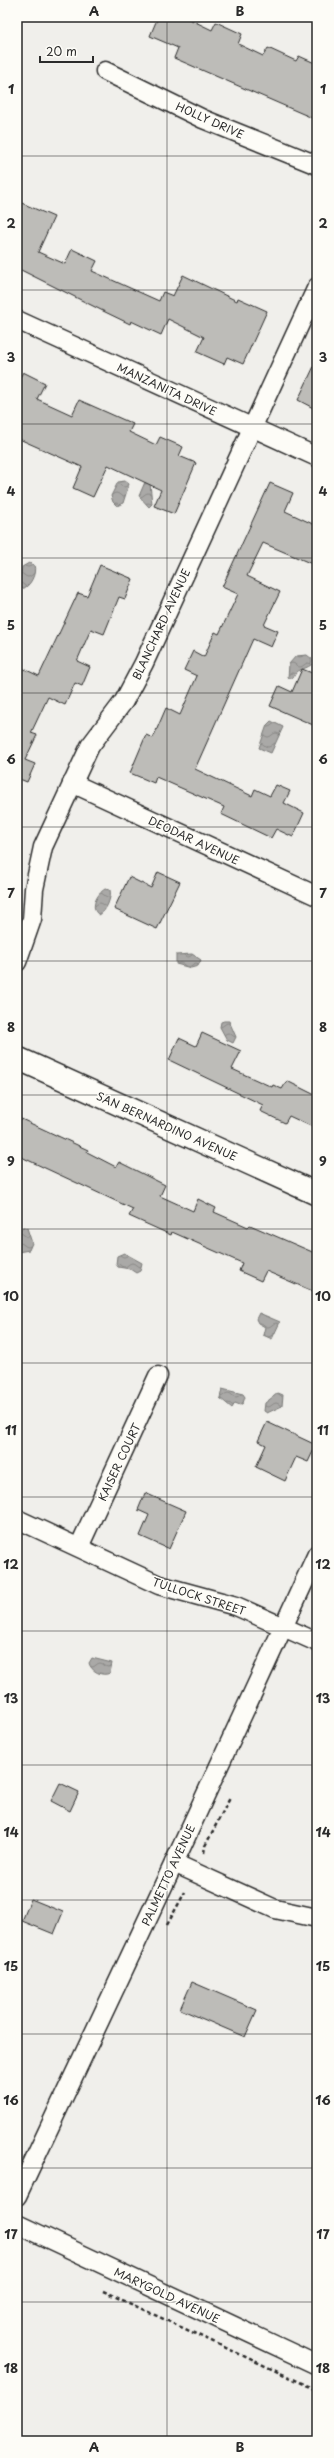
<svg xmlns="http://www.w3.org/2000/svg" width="334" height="2458" viewBox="0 0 334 2458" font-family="'Playpen Sans',sans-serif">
	<defs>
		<pattern id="water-waves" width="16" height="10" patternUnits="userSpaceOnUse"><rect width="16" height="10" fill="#aaa9a7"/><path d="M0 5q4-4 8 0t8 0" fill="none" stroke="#8b8a88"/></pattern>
	</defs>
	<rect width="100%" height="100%" fill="#f0efeb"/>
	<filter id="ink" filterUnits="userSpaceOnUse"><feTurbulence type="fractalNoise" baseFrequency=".025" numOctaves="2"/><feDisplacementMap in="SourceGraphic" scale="8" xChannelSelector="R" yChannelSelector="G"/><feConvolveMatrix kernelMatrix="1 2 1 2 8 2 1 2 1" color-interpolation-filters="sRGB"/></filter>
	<g filter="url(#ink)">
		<g fill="url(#water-waves)" stroke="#777775">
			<polygon points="125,481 129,484 123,503 117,506 113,502 111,496 118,482"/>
			<polygon points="145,482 150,483 152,504 149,507 139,496"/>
			<path d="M 29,563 L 34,565 C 37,573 30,588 21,589 L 17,586 C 18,579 22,575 22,567 Z"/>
			<path d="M 307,655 L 312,659 L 311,665 C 304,670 297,668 293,678 L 288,678 L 289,664 L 296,656 Z"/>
			<polygon points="271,721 283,727 271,753 259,748 267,725"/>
			<path d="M 105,889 L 110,890 C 112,897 106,912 99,915 C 89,908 97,894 105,889 Z"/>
			<polygon points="192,954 201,960 198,966 191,968 176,964 176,955"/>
			<polygon points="224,1021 229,1021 236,1037 233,1043 227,1040 220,1027 221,1022"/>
			<path d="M 23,1227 L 27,1228 L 32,1243 L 29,1250 L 18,1252 C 16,1245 17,1232 23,1227 Z"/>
			<polygon points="124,1253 142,1263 140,1271 136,1273 130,1269 118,1267 116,1264 117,1256"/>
			<polygon points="259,1313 280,1322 272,1339 263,1335 265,1327 258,1323 256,1319"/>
			<polygon points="222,1389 243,1394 245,1397 243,1403 240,1405 235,1403 232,1408 220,1398"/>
			<polygon points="278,1393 283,1395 282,1406 267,1413 264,1411 265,1403"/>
			<path d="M 92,1658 L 112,1663 L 110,1673 C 102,1677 91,1671 89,1663 Z"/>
		</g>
		<g fill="#bdbcb8" stroke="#2b2b2b">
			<polygon points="158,17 185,17 212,30 216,22 242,34 238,44 263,56 268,48 296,61 299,56 317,64 317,120 174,58 178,48 150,36"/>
			<polygon points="17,201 54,217 38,252 65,264 72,249 97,261 92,271 159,301 163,292 173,296 183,275 237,301 238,298 267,311 243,364 227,357 224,364 197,352 204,337 168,319 161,335 131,321 130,324 101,310 17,268"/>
			<polygon points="317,360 317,410 298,400"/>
			<polygon points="23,372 45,383 37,399 72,415 79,400 133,424 129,432 156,445 160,437 183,447 179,456 196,463 174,514 154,506 161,490 108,465 93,497 73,488 82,467 17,438 17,383"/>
			<polygon points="270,483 293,493 285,511 317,526 317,566 263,543 247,576 280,592 264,625 278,631 271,647 253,639 195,769 252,796 255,789 270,796 276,785 290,791 284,803 304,813 293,837 276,829 271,838 221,814 224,807 156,777 154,783 130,773 146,735 153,738 166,708 180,715 197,676 184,670 193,651 204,657 215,632 219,634 238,594 222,587"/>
			<polygon points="100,565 133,579 125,599 119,597 104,634 91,629 77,661 90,667 82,686 75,683 65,705 48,697 31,733 37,735 25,760 35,764 27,782 17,778 17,675 20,667 39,676 78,593 87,596"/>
			<polygon points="302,669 317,675 317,717 313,725 270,706 279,686 292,692"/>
			<polygon points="158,872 180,882 157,929 114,909 129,877 151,888"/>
			<polygon points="202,1033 241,1051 232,1069 272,1087 273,1085 282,1089 287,1081 317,1096 317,1129 289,1116 285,1123 260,1111 263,1105 169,1060 179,1038 196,1046"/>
			<polygon points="17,1117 88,1150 87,1152 116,1167 119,1162 165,1185 160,1196 193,1211 198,1199 216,1208 214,1212 248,1227 250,1225 317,1254 317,1293 266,1271 261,1281 239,1271 242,1263 172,1232 171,1235 129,1216 133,1209 17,1155"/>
			<polygon points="267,1422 316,1445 308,1462 296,1457 285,1481 256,1467 266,1445 258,1441"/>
			<polygon points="145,1493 186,1511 169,1549 140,1536 149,1515 138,1510"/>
			<polygon points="60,1783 79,1792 70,1811 51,1801"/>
			<polygon points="31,1899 63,1912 54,1934 22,1921"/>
			<polygon points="192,1982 257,2010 245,2037 180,2009"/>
		</g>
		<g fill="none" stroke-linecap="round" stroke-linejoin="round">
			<defs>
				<g id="minor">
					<polyline points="105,71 203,119 317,165"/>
					<polyline points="17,320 317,457"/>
					<polyline points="72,783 317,896"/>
					<polyline points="17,962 32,919 34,889 43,847 90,746 124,701 144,663 317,287"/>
					<polyline points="17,1519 159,1585 236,1606 317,1642"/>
					<polyline points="79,1547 158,1376"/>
					<polyline points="174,1863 275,1909 317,1918"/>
					<polyline points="17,2196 174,1863 317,1554"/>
					<polyline points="17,2224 317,2365"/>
				</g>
				<polyline id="major" points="17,1058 317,1194"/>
			</defs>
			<use href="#minor" stroke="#2b2b2b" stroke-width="21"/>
			<use href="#major" stroke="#2b2b2b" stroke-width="25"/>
			<g stroke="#2b2b2b" stroke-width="2.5" stroke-dasharray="4 3" stroke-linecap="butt">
				<polyline points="204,1853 205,1846 230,1798"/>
				<polyline points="167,1925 185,1892"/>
				<polyline points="103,2291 317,2390"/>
			</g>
			<use href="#minor" stroke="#fdfcf7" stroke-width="18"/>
			<use href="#major" stroke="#fdfcf7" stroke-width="22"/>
		</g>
	</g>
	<path fill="none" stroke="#2b2b2b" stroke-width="1" stroke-opacity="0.55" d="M 167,17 L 167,2441M 17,156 L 317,156M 17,290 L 317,290M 17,424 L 317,424M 17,558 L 317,558M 17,693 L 317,693M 17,827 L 317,827M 17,961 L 317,961M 17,1095 L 317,1095M 17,1229 L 317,1229M 17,1363 L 317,1363M 17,1497 L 317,1497M 17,1631 L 317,1631M 17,1765 L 317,1765M 17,1900 L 317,1900M 17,2034 L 317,2034M 17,2168 L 317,2168M 17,2302 L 317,2302"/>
	<g text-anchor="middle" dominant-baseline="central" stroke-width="3" stroke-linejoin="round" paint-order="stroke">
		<g font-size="11" fill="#2b2b2b" stroke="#fdfcf7">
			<text transform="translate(210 120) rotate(24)">HOLLY DRIVE</text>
			<text transform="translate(167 389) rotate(25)">MANZANITA DRIVE</text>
			<text transform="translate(161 624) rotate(-65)">BLANCHARD AVENUE</text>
			<text transform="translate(194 840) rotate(25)">DEODAR AVENUE</text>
			<text transform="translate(167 1126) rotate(24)">SAN BERNARDINO AVENUE</text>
			<text transform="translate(119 1462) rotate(-65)">KAISER COURT</text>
			<text transform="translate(199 1596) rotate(18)">TULLOCK STREET</text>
			<text transform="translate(168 1875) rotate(-65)">PALMETTO AVENUE</text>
			<text transform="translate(167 2295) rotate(25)">MARYGOLD AVENUE</text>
		</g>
	</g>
	<rect width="334" height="2458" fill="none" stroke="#fdfcf7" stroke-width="44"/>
	<path d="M40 56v6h53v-6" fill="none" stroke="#2b2b2b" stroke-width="2"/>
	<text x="46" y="56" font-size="12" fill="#2b2b2b" stroke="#fdfcf7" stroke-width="3" paint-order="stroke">20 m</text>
	<rect x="22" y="22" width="290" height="2414" fill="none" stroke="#2b2b2b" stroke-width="1.5"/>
	<g font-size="13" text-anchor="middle" font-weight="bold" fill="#2b2b2b">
		<text x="94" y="16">A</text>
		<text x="240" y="16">B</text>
		<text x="11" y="94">1</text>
		<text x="323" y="94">1</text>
		<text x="11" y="228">2</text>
		<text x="323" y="228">2</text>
		<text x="11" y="362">3</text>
		<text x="323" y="362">3</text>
		<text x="11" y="496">4</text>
		<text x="323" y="496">4</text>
		<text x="11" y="630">5</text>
		<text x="323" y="630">5</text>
		<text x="11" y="764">6</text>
		<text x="323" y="764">6</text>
		<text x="11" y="898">7</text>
		<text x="323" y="898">7</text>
		<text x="11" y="1032">8</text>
		<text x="323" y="1032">8</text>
		<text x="11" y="1166">9</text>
		<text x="323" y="1166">9</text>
		<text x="11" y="1301">10</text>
		<text x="323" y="1301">10</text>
		<text x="11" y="1435">11</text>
		<text x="323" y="1435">11</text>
		<text x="11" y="1569">12</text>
		<text x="323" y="1569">12</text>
		<text x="11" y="1703">13</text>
		<text x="323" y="1703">13</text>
		<text x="11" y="1837">14</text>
		<text x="323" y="1837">14</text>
		<text x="11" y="1971">15</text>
		<text x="323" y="1971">15</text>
		<text x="11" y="2105">16</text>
		<text x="323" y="2105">16</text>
		<text x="11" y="2239">17</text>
		<text x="323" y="2239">17</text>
		<text x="11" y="2373">18</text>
		<text x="323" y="2373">18</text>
		<text x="94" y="2452">A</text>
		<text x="240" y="2452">B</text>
	</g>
</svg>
